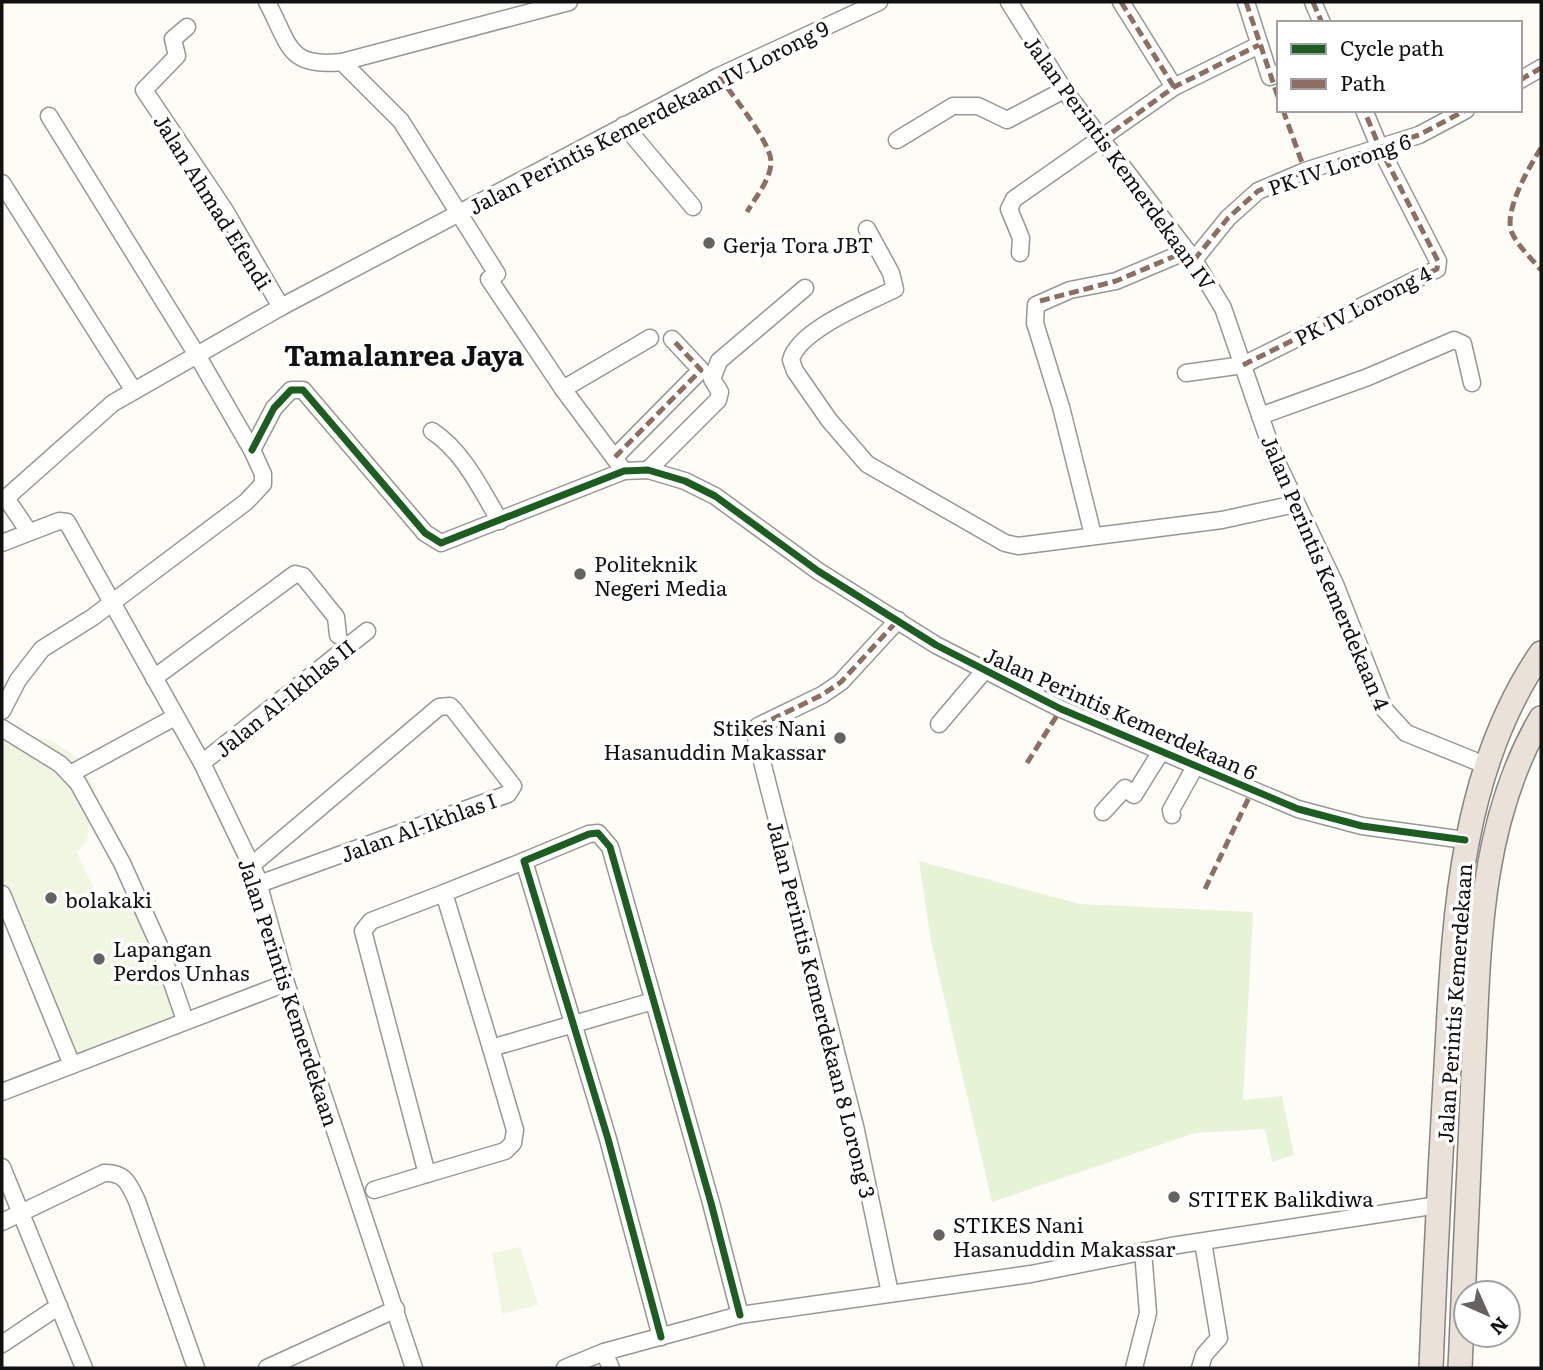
<svg xmlns="http://www.w3.org/2000/svg" width="1543" height="1370" viewBox="0 0 1543 1370" font-family="Literata,serif">
	<rect width="100%" height="100%" fill="#fdfcf7"/>
	<polygon fill="#e7f3d7" points="919,861 1080,904 1253,912 1243,1100 1282,1096 1294,1155 1272,1162 1265,1129 1195,1133 992,1202 931,941"/>
	<g fill="#f0f6e1">
		<polygon points="2,728 50,740 80,759 95,791 87,840 77,853 100,902 119,891 138,903 186,1013 60,1063 2,894"/>
		<polygon points="520,1247 538,1305 502,1314 492,1253"/>
	</g>
	<g fill="none" stroke-linecap="round" stroke-linejoin="round">
		<defs>
			<g id="minor">
				<path d="M 267,2 C 290,45 287,68 342,62 L 569,2"/>
				<polyline points="1009,2 1064,90 1194,260 1223,308 1274,456 1335,584 1384,709 1406,733 1485,765"/>
				<polyline points="1121,2 1174,87"/>
				<polyline points="1246,2 1270,77 1279,73"/>
				<polyline points="1313,2 1322,23"/>
				<polyline points="187,27 173,39 177,56 144,90 224,209 281,307"/>
				<polyline points="342,62 401,121 497,274 489,279 563,389 624,471"/>
				<polyline points="1520,80 1541,68"/>
				<polyline points="624,125 693,207"/>
				<polyline points="897,140 953,106 978,106 1007,120 1064,90"/>
				<polyline points="2,183 134,391"/>
				<path d="M 867,229 L 891,273 L 895,289 C 869,302 798,330 791,360 L 795,371 L 829,420 L 867,464 L 1005,543 L 1018,546 L 1222,520 L 1295,504"/>
				<polyline points="1020,253 1021,238 1009,209 1014,199 1174,87 1259,45"/>
				<polyline points="1194,260 1228,218 1258,191 1305,171 1419,135 1466,110"/>
				<polyline points="1186,373 1243,365 1437,269 1438,261 1379,146 1364,110"/>
				<polyline points="563,389 650,338"/>
				<polyline points="1260,416 1368,377 1454,340 1463,344 1472,383"/>
				<path d="M 432,431 C 464,452 481,490 500,521"/>
				<polyline points="252,450 274,408 291,390 303,390 425,533 441,543 624,471 648,470 685,481 715,496 818,571 936,645 1061,709 1298,809 1362,826 1465,840"/>
				<polyline points="615,457 701,370 672,339"/>
				<polyline points="648,470 718,400 720,392 712,379 719,361 805,288"/>
				<polyline points="29,532 6,498 113,403 281,307 719,76 879,2"/>
				<polyline points="1093,535 1061,407 1035,323 1036,305 1070,290 1116,281 1187,251"/>
				<polyline points="2,543 59,521 67,522 202,763 256,875 286,983 414,1368"/>
				<polyline points="154,678 295,574 303,576 336,617 338,635"/>
				<polyline points="2,711 18,680 42,649 93,617 246,502 263,484 263,474 252,450 197,355 49,116"/>
				<polyline points="939,724 984,671"/>
				<polyline points="2,728 60,764 78,783 122,863 159,945 185,1020"/>
				<polyline points="202,763 367,631"/>
				<polyline points="72,773 175,717"/>
				<polyline points="1103,812 1125,788 1134,795 1162,750"/>
				<polyline points="1172,815 1171,810 1196,765"/>
				<polyline points="524,861 444,893 491,1048 653,1001"/>
				<polyline points="252,865 439,707 450,706 454,710 513,786 508,794 259,884"/>
				<polyline points="444,893 371,921 363,931 427,1174 505,1151 513,1143 515,1130 491,1048"/>
				<polyline points="2,894 72,1065"/>
				<polyline points="2,1092 286,983"/>
				<polyline points="2,1167 84,1368"/>
				<polyline points="374,1190 427,1174"/>
				<path d="M 2,1222 L 104,1173 C 125,1172 129,1184 137,1201 L 196,1368"/>
				<polyline points="890,1293 855,1126 755,734 758,726 822,695 841,682 898,620"/>
				<polyline points="661,1337 608,1139 524,861 589,834 598,833 610,847 711,1203 740,1315"/>
				<polyline points="2,1344 59,1306"/>
				<polyline points="604,1352 611,1368"/>
				<polyline points="267,1368 396,1309"/>
				<polyline points="565,1368 604,1352 740,1315 1031,1274 1171,1246 1438,1205"/>
				<polyline points="1134,1368 1148,1313 1143,1251"/>
				<polyline points="1200,1368 1204,1355 1219,1338 1203,1242"/>
			</g>
			<g id="highway">
				<path d="M 1431,1368 C 1435,1268 1440,1167 1446,1066 C 1454,924 1458,775 1541,653"/>
				<path d="M 1460,1368 C 1464,1271 1468,1174 1473,1077 C 1479,955 1477,827 1541,718"/>
			</g>
		</defs>
		<use href="#minor" stroke="#979795" stroke-width="19"/>
		<use href="#highway" stroke="#858482" stroke-width="26"/>
		<use href="#minor" stroke="#fffffe" stroke-width="16"/>
		<use href="#highway" stroke="#eae1d8" stroke-width="23"/>
		<g stroke="#8d6e63" stroke-width="5" stroke-dasharray="10 5" stroke-linecap="butt">
			<polyline points="1121,2 1174,87"/>
			<polyline points="1246,2 1279,100"/>
			<polyline points="1313,2 1322,23"/>
			<path d="M 719,76 C 731,94 771,142 771,162 C 771,179 755,198 747,212"/>
			<polyline points="1520,80 1541,68"/>
			<polyline points="1283,110 1305,171"/>
			<polyline points="1100,141 1174,87 1259,45"/>
			<path d="M 1541,148 C 1529,167 1501,215 1513,235 C 1520,248 1532,259 1541,270"/>
			<polyline points="1194,260 1228,218 1258,191 1305,171 1419,135 1466,110"/>
			<polyline points="1040,301 1116,281 1187,251"/>
			<polyline points="1243,365 1437,269 1438,261 1379,146 1364,110"/>
			<polyline points="615,457 701,370 672,339"/>
			<polyline points="758,726 822,695 841,682 898,620"/>
			<polyline points="1027,763 1061,709"/>
			<polyline points="1205,889 1253,789"/>
		</g>
		<defs>
			<g id="cycleway">
				<polyline points="252,450 274,408 291,390 303,390 425,533 441,543 624,471 648,470 685,481 715,496 818,571 936,645 1061,709 1298,809 1362,826 1465,840"/>
				<polyline points="661,1337 608,1139 524,861 589,834 598,833 610,847 711,1203 740,1315"/>
			</g>
		</defs>
		<use href="#cycleway" stroke="#fff" stroke-width="11"/>
		<use href="#cycleway" stroke="#1b5e20" stroke-width="7"/>
	</g>
	<g fill="#646362" stroke="#fff" stroke-width="2.5">
		<circle cx="709" cy="243" r="7"/>
		<circle cx="580" cy="574" r="7"/>
		<circle cx="840" cy="738" r="7"/>
		<circle cx="51" cy="898" r="7"/>
		<circle cx="99" cy="959" r="7"/>
		<circle cx="1174" cy="1197" r="7"/>
		<circle cx="939" cy="1235" r="7"/>
	</g>
	<g text-anchor="middle" dominant-baseline="central" stroke-width="7" stroke-linejoin="round" paint-order="stroke">
		<g font-size="21" fill="#111" stroke="#fff">
			<text transform="translate(648 116) rotate(-27)">Jalan Perintis Kemerdekaan IV Lorong 9</text>
			<text transform="translate(1121 162) rotate(54)">Jalan Perintis Kemerdekaan IV</text>
			<text transform="translate(1339 163) rotate(-19)">PK IV Lorong 6</text>
			<text transform="translate(214 201) rotate(58)">Jalan Ahmad Efendi</text>
			<text transform="translate(1362 304) rotate(-27)">PK IV Lorong 4</text>
			<text transform="translate(1327 572) rotate(67)">Jalan Perintis Kemerdekaan 4</text>
			<text transform="translate(284 697) rotate(-39)">Jalan Al-Ikhlas II</text>
			<text transform="translate(1121 712) rotate(24)">Jalan Perintis Kemerdekaan 6</text>
			<text transform="translate(418 826) rotate(-20)">Jalan Al-Ikhlas I</text>
			<text transform="translate(290 992) rotate(72)">Jalan Perintis Kemerdekaan</text>
			<text transform="translate(1453 1003) rotate(-86)">Jalan Perintis Kemerdekaan</text>
			<text transform="translate(823 1009) rotate(76)">Jalan Perintis Kemerdekaan 8 Lorong 3</text>
		</g>
		<g font-size="21" fill="#111" stroke="#fff" text-anchor="start">
			<text x="723" y="243">Gerja Tora JBT</text>
			<text x="594" y="562">Politeknik<tspan x="594" dy="24">Negeri Media</tspan></text>
			<text x="826" y="726" text-anchor="end">Stikes Nani<tspan x="826" dy="24">Hasanuddin Makassar</tspan></text>
			<text x="65" y="898">bolakaki</text>
			<text x="113" y="947">Lapangan<tspan x="113" dy="24">Perdos Unhas</tspan></text>
			<text x="1188" y="1197">STITEK Balikdiwa</text>
			<text x="953" y="1223">STIKES Nani<tspan x="953" dy="24">Hasanuddin Makassar</tspan></text>
		</g>
		<g font-size="28" font-weight="bold" fill="#111" stroke="#fff">
			<text x="404" y="354">Tamalanrea Jaya</text>
		</g>
	</g>
	<rect width="1543" height="1370" fill="none" stroke="#111111" stroke-width="7"/>
	<rect x="1277" y="21" width="245" height="91" fill="#ffffff" stroke="#a0a0a0" stroke-width="2"/>
	<rect x="1291" y="44" width="35" height="10" fill="#1b5e20" stroke="#a0a0a0" stroke-width="2"/>
	<text x="1340" y="56" font-size="21" fill="#111111">Cycle path</text>
	<rect x="1291" y="79" width="35" height="10" fill="#8d6e63" stroke="#a0a0a0" stroke-width="2"/>
	<text x="1340" y="91" font-size="21" fill="#111111">Path</text>
	<g transform="translate(1487 1314) rotate(135)"><circle r="33" fill="#ffffff" stroke="#a0a0a0" stroke-width="2"/>
	<path d="M0-5L12 26L0 18L-12 26Z" fill="#646362"/>
	<text y="-10" font-size="19" font-weight="bold" text-anchor="middle" fill="#111111">N</text>
	</g>
</svg>
